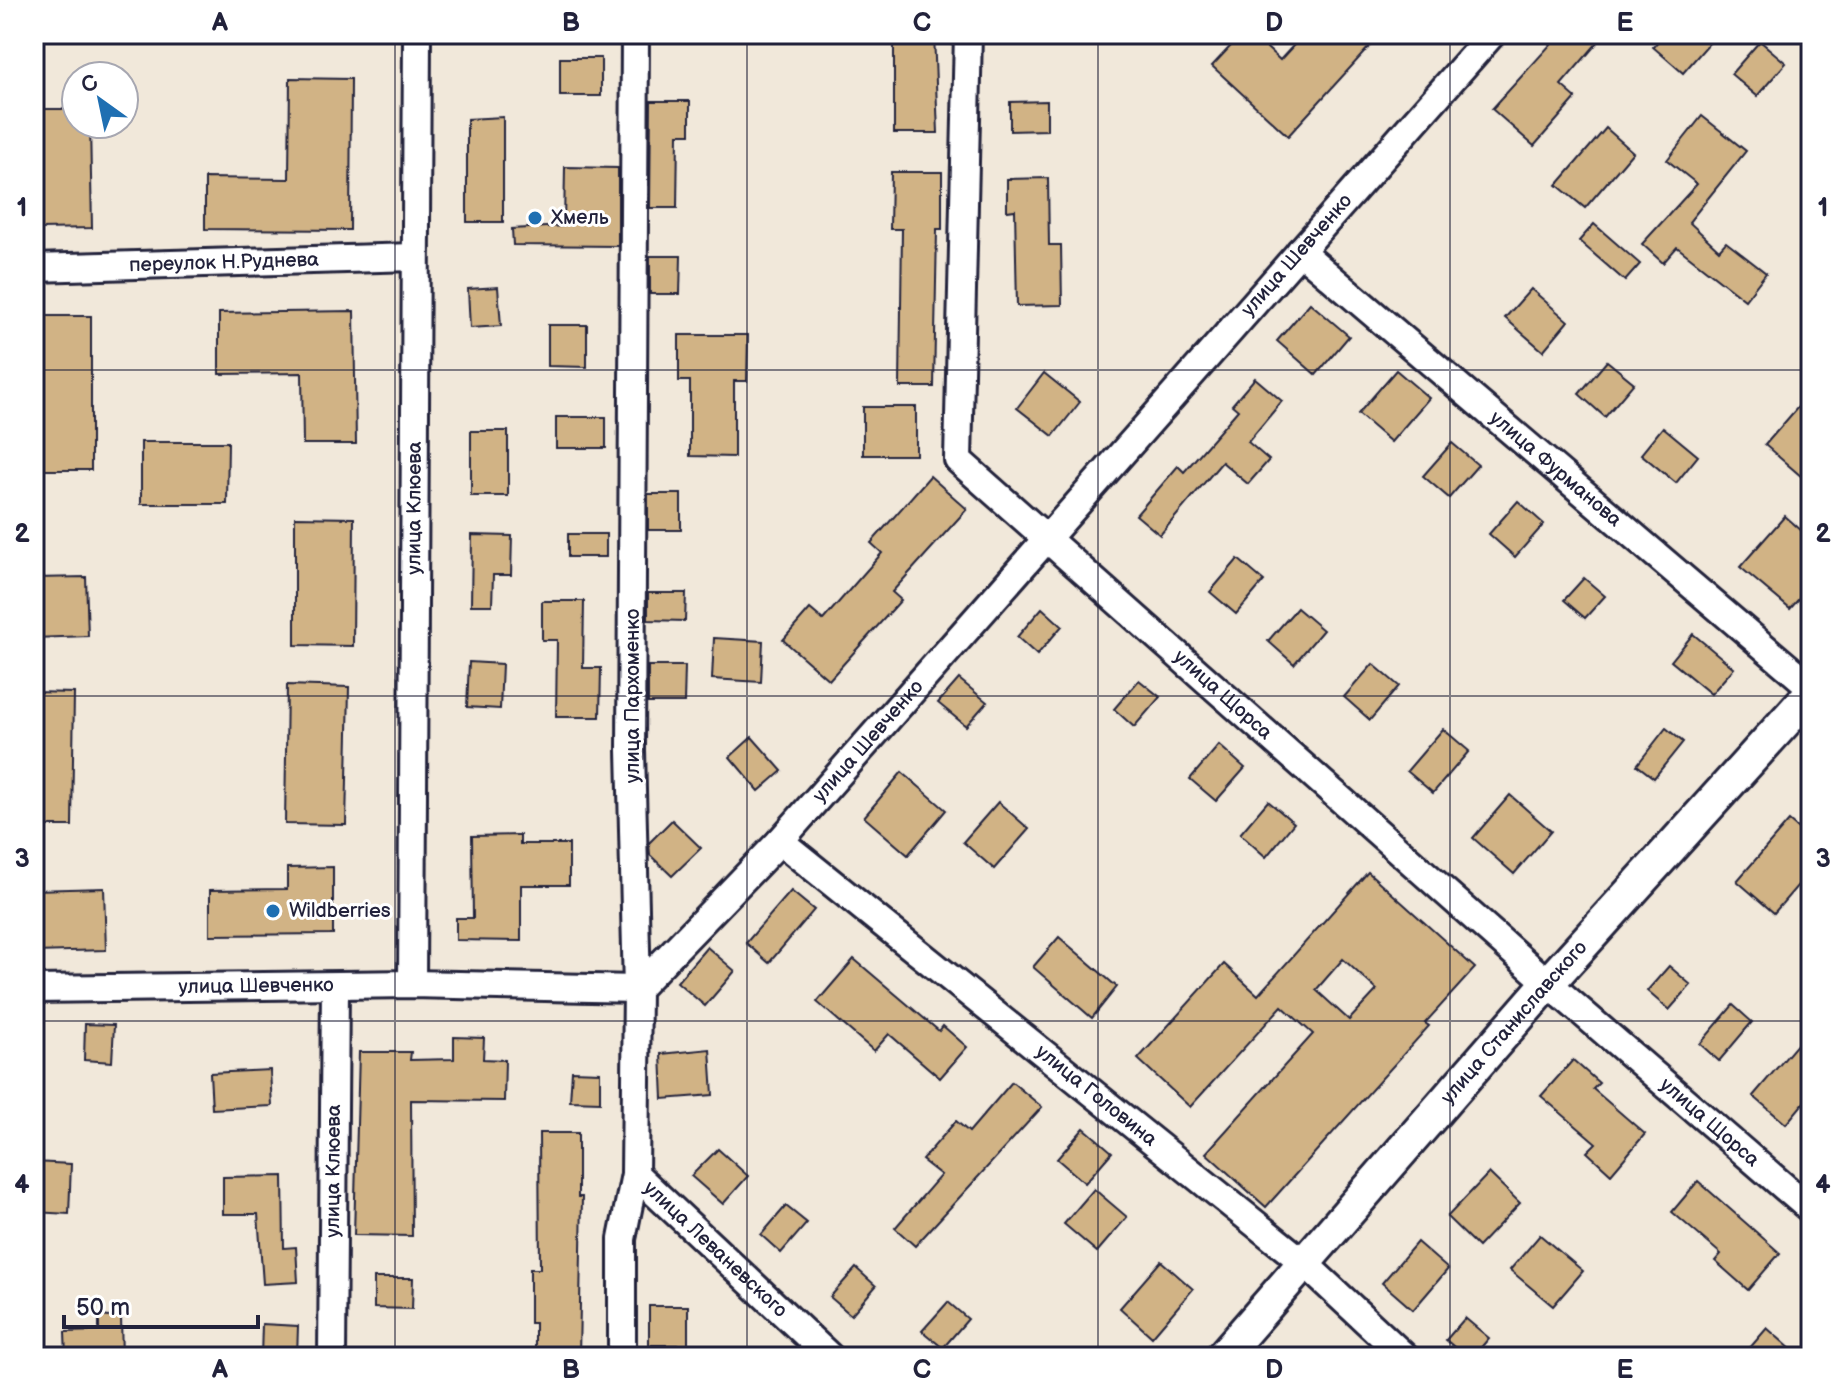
<svg xmlns="http://www.w3.org/2000/svg" width="1845" height="1391" viewBox="0 0 1845 1391" font-family="'Balsamiq Sans',sans-serif">
	<rect width="100%" height="100%" fill="#f1e8da"/>
	<filter id="ink" filterUnits="userSpaceOnUse"><feTurbulence type="fractalNoise" baseFrequency=".0125" numOctaves="2"/><feDisplacementMap in="SourceGraphic" scale="16" xChannelSelector="R" yChannelSelector="G"/><feConvolveMatrix kernelMatrix="1 2 1 2 8 2 1 2 1" color-interpolation-filters="sRGB"/></filter>
	<g filter="url(#ink)">
		<g fill="#d1b385" stroke="#22223b" stroke-width="2" fill-rule="evenodd">
			<polygon points="894,34 934,34 938,133 894,133"/>
			<polygon points="1242,34 1252,34 1280,60 1304,34 1381,34 1288,136 1212,66"/>
			<polygon points="1560,34 1605,34 1561,85 1576,98 1534,146 1492,109"/>
			<polygon points="1664,34 1717,34 1683,73 1653,47"/>
			<polygon points="1760,41 1786,63 1757,96 1731,74"/>
			<rect x="560" y="58" width="41" height="38"/>
			<polygon points="290,78 351,79 350,230 205,229 205,178 289,179"/>
			<polygon points="651,101 690,101 690,134 678,134 677,208 650,208"/>
			<polygon points="1047,101 1047,130 1010,131 1010,102"/>
			<polygon points="38,109 76,109 76,124 90,124 92,228 40,229"/>
			<polygon points="1702,116 1746,151 1689,222 1719,250 1726,242 1766,273 1745,300 1677,247 1663,263 1642,244 1697,184 1667,160"/>
			<polygon points="503,117 503,222 467,222 467,119"/>
			<polygon points="1606,128 1633,152 1585,208 1557,185"/>
			<polygon points="565,167 618,168 618,246 513,245 512,229 564,226"/>
			<polygon points="891,172 942,172 942,229 937,229 934,387 900,387 902,229 890,229"/>
			<polygon points="1048,178 1049,245 1061,245 1062,305 1017,306 1015,210 1007,211 1007,179"/>
			<polygon points="1594,224 1640,264 1625,281 1579,241"/>
			<polygon points="650,256 681,256 680,294 650,294"/>
			<polygon points="498,287 501,326 470,328 468,289"/>
			<polygon points="1531,289 1568,321 1543,351 1505,318"/>
			<polygon points="1310,303 1349,336 1316,375 1277,341"/>
			<polygon points="354,311 356,444 303,444 302,373 219,374 219,313"/>
			<rect x="34" y="316" width="57" height="154"/>
			<polygon points="548,325 587,325 587,367 548,366"/>
			<polygon points="679,335 748,335 747,381 734,381 734,457 690,456 690,381 679,381"/>
			<polygon points="1607,361 1634,383 1605,417 1579,394"/>
			<polygon points="1396,370 1429,398 1391,442 1358,414"/>
			<polygon points="1044,373 1080,402 1053,436 1017,408"/>
			<polygon points="1255,378 1282,401 1248,442 1269,460 1248,484 1222,462 1160,535 1136,515 1178,466 1184,472 1238,410 1232,405"/>
			<rect x="863" y="407" width="53" height="48"/>
			<polygon points="1798,407 1811,419 1811,467 1802,477 1765,445"/>
			<rect x="556" y="417" width="50" height="31"/>
			<polygon points="1663,427 1698,456 1676,483 1641,454"/>
			<rect x="471" y="431" width="37" height="65"/>
			<polygon points="141,442 228,442 227,504 141,504"/>
			<polygon points="1452,443 1478,465 1449,498 1423,476"/>
			<polygon points="930,476 967,509 892,592 901,600 829,680 783,640 810,609 823,620 882,553 871,543"/>
			<rect x="648" y="494" width="33" height="36"/>
			<polygon points="1518,501 1544,524 1515,557 1489,534"/>
			<polygon points="1785,516 1811,539 1811,585 1790,609 1740,567"/>
			<polygon points="295,517 354,518 353,646 295,645"/>
			<rect x="568" y="534" width="38" height="23"/>
			<polygon points="472,535 512,536 511,575 493,575 492,605 471,605"/>
			<polygon points="1238,559 1264,581 1236,614 1210,592"/>
			<polygon points="86,577 88,636 34,638 34,578"/>
			<polygon points="1584,578 1605,596 1585,618 1564,600"/>
			<polygon points="648,593 686,593 685,621 648,620"/>
			<polygon points="542,601 584,601 583,668 601,668 600,717 556,717 557,640 542,640"/>
			<polygon points="1042,608 1062,626 1037,655 1017,637"/>
			<polygon points="1297,608 1323,630 1294,664 1268,641"/>
			<polygon points="1693,634 1734,668 1711,694 1671,661"/>
			<polygon points="714,638 763,641 761,682 712,679"/>
			<polygon points="469,662 502,664 500,709 467,707"/>
			<polygon points="1373,664 1399,686 1370,720 1344,697"/>
			<polygon points="648,666 685,666 684,703 648,703"/>
			<polygon points="959,679 987,702 966,726 938,703"/>
			<polygon points="1139,680 1160,697 1134,727 1114,709"/>
			<polygon points="287,685 349,687 346,825 285,824"/>
			<polygon points="34,692 74,693 72,826 34,826"/>
			<polygon points="1666,728 1683,742 1654,778 1637,765"/>
			<polygon points="1443,729 1469,751 1433,793 1407,771"/>
			<polygon points="752,737 782,771 759,791 730,757"/>
			<polygon points="1219,745 1245,768 1216,801 1190,779"/>
			<polygon points="902,772 946,810 908,855 864,817"/>
			<polygon points="1510,795 1551,831 1514,874 1473,838"/>
			<polygon points="1268,801 1294,823 1266,857 1240,834"/>
			<polygon points="998,802 1029,829 994,869 963,842"/>
			<polygon points="672,820 701,848 672,876 650,855 649,843"/>
			<polygon points="1789,821 1811,840 1811,870 1774,913 1737,881"/>
			<polygon points="520,835 520,844 569,844 569,885 521,885 521,941 456,940 456,918 473,918 472,836"/>
			<polygon points="333,867 333,934 210,935 210,890 287,889 287,868"/>
			<path d="M 1368,872 L 1475,968 L 1425,1023 L 1429,1026 L 1266,1207 L 1206,1153 L 1313,1034 L 1282,1006 L 1190,1107 L 1138,1059 L 1224,964 L 1258,995 ZM 1343,959 L 1377,990 L 1349,1020 L 1316,990 Z"/>
			<polygon points="104,888 106,950 34,952 34,890"/>
			<polygon points="791,891 814,910 769,963 746,943"/>
			<polygon points="1059,937 1117,987 1092,1018 1033,967"/>
			<polygon points="707,947 735,971 705,1006 677,982"/>
			<polygon points="854,959 939,1031 943,1026 967,1047 940,1078 889,1034 874,1051 817,1002"/>
			<polygon points="1669,966 1691,985 1669,1010 1647,991"/>
			<polygon points="1733,1005 1752,1022 1719,1061 1700,1044"/>
			<polygon points="85,1024 114,1025 112,1062 84,1060"/>
			<polygon points="1811,1028 1811,1094 1786,1124 1753,1096"/>
			<polygon points="454,1037 484,1038 483,1059 505,1060 504,1101 411,1100 412,1236 354,1235 359,1052 411,1052 410,1060 454,1059"/>
			<polygon points="710,1049 713,1095 663,1099 661,1054"/>
			<polygon points="1573,1060 1599,1083 1593,1089 1645,1134 1611,1174 1587,1152 1596,1143 1541,1096"/>
			<polygon points="270,1070 272,1106 212,1109 210,1073"/>
			<polygon points="572,1071 600,1072 600,1102 570,1101"/>
			<polygon points="1012,1082 1042,1107 915,1246 895,1228 941,1175 922,1160 956,1121 969,1132"/>
			<polygon points="1084,1128 1112,1152 1085,1183 1057,1159"/>
			<polygon points="539,1133 578,1133 578,1197 582,1197 579,1357 535,1357 535,1323 530,1323 530,1269 540,1269"/>
			<polygon points="718,1149 748,1176 723,1204 691,1176"/>
			<polygon points="34,1162 71,1164 69,1214 34,1212"/>
			<polygon points="1489,1173 1520,1203 1478,1247 1447,1217"/>
			<polygon points="283,1176 284,1248 296,1247 298,1282 263,1284 258,1214 223,1214 223,1177"/>
			<polygon points="1698,1181 1780,1253 1748,1290 1715,1261 1721,1254 1672,1212"/>
			<polygon points="1094,1189 1127,1217 1097,1252 1064,1224"/>
			<polygon points="786,1206 807,1223 781,1253 761,1235"/>
			<polygon points="1540,1235 1583,1271 1553,1306 1510,1270"/>
			<polygon points="1417,1242 1448,1269 1413,1310 1382,1283"/>
			<polygon points="1161,1261 1193,1289 1152,1337 1120,1308"/>
			<polygon points="856,1268 876,1286 851,1315 830,1297"/>
			<polygon points="374,1278 413,1278 412,1309 374,1308"/>
			<polygon points="948,1302 968,1319 943,1348 922,1331"/>
			<rect x="649" y="1306" width="39" height="39"/>
			<polygon points="99,1316 121,1318 122,1357 66,1357 65,1332 99,1331"/>
			<polygon points="1465,1318 1489,1338 1473,1357 1466,1357 1446,1340"/>
			<polygon points="262,1324 298,1326 297,1357 261,1357"/>
			<polygon points="1767,1328 1800,1357 1742,1357"/>
		</g>
		<g fill="none" stroke-linecap="round" stroke-linejoin="round">
			<defs>
				<g id="minor">
					<path id="s1" d="M 968,34 L 958,460 L 1548,983 L 1811,1210"/>
					<path id="s2" d="M 1300,251 L 1811,687"/>
					<path id="s3" d="M 34,268 L 414,257"/>
					<path id="s4" d="M 780,841 L 1304,1263 L 1405,1357"/>
					<path id="s5" d="M 412,984 L 417,34"/>
					<path id="s6" d="M 34,989 L 412,984 L 637,989 L 780,841 L 1492,34"/>
					<path id="s7" d="M 635,1174 L 830,1357"/>
					<path id="s8" d="M 332,1357 L 335,986"/>
					<polyline points="622,1357 622,1239 635,1174 637,989 631,750 635,34"/>
				</g>
				<g id="tertiary">
					<path id="s9" d="M 1222,1357 L 1548,983 L 1811,693"/>
				</g>
			</defs>
			<use href="#minor" stroke="#22223b" stroke-width="32"/>
			<use href="#tertiary" stroke="#22223b" stroke-width="38"/>
			<use href="#minor" stroke="#fff" stroke-width="26"/>
			<use href="#tertiary" stroke="#fff" stroke-width="32"/>
		</g>
	</g>
	<path fill="none" stroke="#22223b" stroke-width="2" stroke-opacity="0.55" d="M 395,34 L 395,1357M 747,34 L 747,1357M 1098,34 L 1098,1357M 1450,34 L 1450,1357M 34,370 L 1811,370M 34,696 L 1811,696M 34,1021 L 1811,1021"/>
	<g fill="#1f6fb2" stroke="#fff" stroke-width="3">
		<circle cx="535" cy="218" r="8"/>
		<circle cx="273" cy="911" r="8"/>
	</g>
	<g text-anchor="middle" dominant-baseline="central" stroke-width="6" stroke-linejoin="round" paint-order="stroke">
		<g font-size="20" fill="#22223b" stroke="#fff" text-anchor="start">
			<text x="551" y="218">Хмель</text>
			<text x="289" y="911">Wildberries</text>
		</g>
		<g font-size="20" fill="#22223b" stroke="#fff">
			<text stroke="none"><textPath href="#s6" startOffset="1590">улица Шевченко</textPath></text>
			<text stroke="none"><textPath href="#s3" startOffset="190">переулок Н.Руднева</textPath></text>
			<text stroke="none"><textPath href="#s2" startOffset="336">улица Фурманова</textPath></text>
			<text stroke="none"><textPath href="#s5" startOffset="476">улица Клюева</textPath></text>
			<text transform="translate(633 696) rotate(-90)">улица Пархоменко</text>
			<text stroke="none"><textPath href="#s1" startOffset="780">улица Щорса</textPath></text>
			<text stroke="none"><textPath href="#s6" startOffset="942">улица Шевченко</textPath></text>
			<text stroke="none"><textPath href="#s6" startOffset="222">улица Шевченко</textPath></text>
			<text stroke="none"><textPath href="#s9" startOffset="444">улица Станиславского</textPath></text>
			<text stroke="none"><textPath href="#s4" startOffset="406">улица Головина</textPath></text>
			<text stroke="none"><textPath href="#s1" startOffset="1428">улица Щорса</textPath></text>
			<text stroke="none"><textPath href="#s8" startOffset="186">улица Клюева</textPath></text>
			<text stroke="none"><textPath href="#s7" startOffset="110">улица Леваневского</textPath></text>
		</g>
	</g>
	<rect width="1845" height="1391" fill="none" stroke="#fff" stroke-width="88"/>
	<g transform="translate(100 100) rotate(327)"><circle r="38" fill="#ffffff" stroke="#a7a7b1" stroke-width="2"/>
	<path d="M0-6L14 30L0 20L-14 30Z" fill="#1f6fb2"/>
	<text y="-12" font-size="22" font-weight="bold" text-anchor="middle" fill="#22223b">С</text>
	</g>
	<path d="M64 1315v12h194v-12" fill="none" stroke="#22223b" stroke-width="4"/>
	<text x="76" y="1315" font-size="24" fill="#22223b" stroke="#ffffff" stroke-width="6" paint-order="stroke">50 m</text>
	<rect x="44" y="44" width="1757" height="1303" fill="none" stroke="#22223b" stroke-width="3"/>
	<g font-size="26" text-anchor="middle" font-weight="bold" fill="#22223b">
		<text x="220" y="31">A</text>
		<text x="571" y="31">B</text>
		<text x="922" y="31">C</text>
		<text x="1274" y="31">D</text>
		<text x="1625" y="31">E</text>
		<text x="22" y="216">1</text>
		<text x="1823" y="216">1</text>
		<text x="22" y="542">2</text>
		<text x="1823" y="542">2</text>
		<text x="22" y="867">3</text>
		<text x="1823" y="867">3</text>
		<text x="22" y="1193">4</text>
		<text x="1823" y="1193">4</text>
		<text x="220" y="1378">A</text>
		<text x="571" y="1378">B</text>
		<text x="922" y="1378">C</text>
		<text x="1274" y="1378">D</text>
		<text x="1625" y="1378">E</text>
	</g>
</svg>
